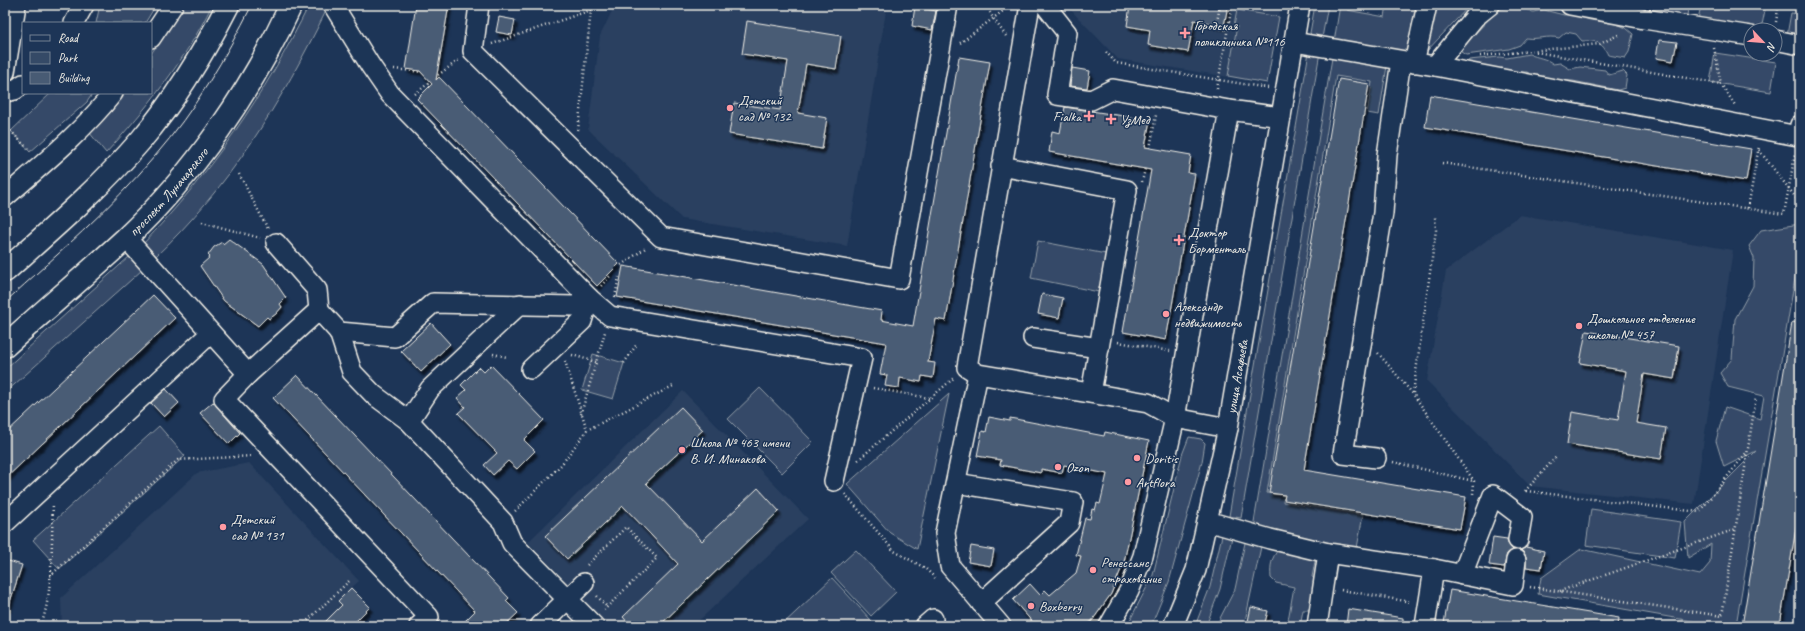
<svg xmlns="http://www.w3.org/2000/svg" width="1805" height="631" viewBox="0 0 1805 631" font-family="Caveat,sans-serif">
	<defs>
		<filter id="shadow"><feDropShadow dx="2.5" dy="4.5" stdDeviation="1" flood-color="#0009"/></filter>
	</defs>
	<rect width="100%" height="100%" fill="#1d3557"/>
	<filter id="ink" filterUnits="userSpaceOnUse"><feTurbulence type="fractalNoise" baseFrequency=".025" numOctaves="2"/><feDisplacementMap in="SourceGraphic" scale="8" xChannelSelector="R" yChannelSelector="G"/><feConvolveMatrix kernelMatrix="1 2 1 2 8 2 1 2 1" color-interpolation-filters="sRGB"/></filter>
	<g filter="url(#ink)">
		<g fill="#2a4060">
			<polygon points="615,5 887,5 847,246 682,219 588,129 600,36"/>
			<polygon points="1066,5 1281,5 1267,83 1118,59"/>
			<polygon points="1520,215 1733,250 1694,504 1530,486 1427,381 1446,271"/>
			<polygon points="683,391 808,519 693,626 609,626 528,542"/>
			<polygon points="249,463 359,581 351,588 370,607 356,622 360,626 62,626 61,598 197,473"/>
		</g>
		<g fill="#354a67" stroke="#949ea8">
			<polygon points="100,5 156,5 145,23 96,23"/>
			<path d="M 184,5 L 212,5 C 185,61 147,108 106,153 L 89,132 L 112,111 L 124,93 L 151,93 L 151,54 Z"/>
			<path d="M 309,5 L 325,5 L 327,9 C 280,104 232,184 154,258 L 142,245 C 211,172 265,95 309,5 Z"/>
			<polygon points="1315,5 1328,5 1322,38 1314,37 1310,33"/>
			<polygon points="1340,5 1348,5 1347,10 1385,17 1387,5 1420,5 1411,53 1334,42"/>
			<polygon points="1435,5 1470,5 1425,53"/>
			<path d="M 1515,5 L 1533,12 L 1544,10 L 1564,15 L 1570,14 L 1590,20 L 1617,24 L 1626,28 L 1633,34 L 1629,52 L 1625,58 L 1608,55 C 1602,42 1596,40 1582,41 L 1576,34 L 1566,32 L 1559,38 C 1548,35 1537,40 1526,38 L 1520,45 L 1509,49 L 1466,55 L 1461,52 L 1463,46 L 1498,10 Z"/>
			<polygon points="1625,5 1689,5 1686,20 1624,8"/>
			<polygon points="1701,5 1738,5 1765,10 1761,30 1751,30 1698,20"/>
			<polygon points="1237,10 1279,17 1267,83 1228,76 1237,26 1234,26"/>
			<polygon points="1791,13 1800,14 1800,37 1787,35"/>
			<polygon points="1309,52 1320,52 1241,518 1229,516"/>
			<polygon points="1715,53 1776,62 1771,92 1710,82"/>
			<path d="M 1529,54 C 1537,58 1547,58 1553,64 L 1560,63 L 1570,69 L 1580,67 L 1605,70 L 1609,75 L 1623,71 L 1627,75 L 1625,88 L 1618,90 L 1573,81 L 1556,80 L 1538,75 L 1533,76 L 1527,72 L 1508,72 L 1467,63 L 1469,60 L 1499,57 L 1507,58 Z"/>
			<polygon points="1332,58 1387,66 1379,115 1367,113 1372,82 1336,76 1267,493 1284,496 1283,502 1363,515 1357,548 1268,534 1254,522"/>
			<polygon points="51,93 93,93 87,102 30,152 11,131"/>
			<polygon points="1800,224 1800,249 1736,625 1720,626 1538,594 1541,578 1581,549 1700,575 1710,563 1711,544 1688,558 1685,522 1756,451 1724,467 1716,441 1725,407 1760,419 1764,396 1728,387 1720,373 1732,359 1735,319 1753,286 1754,258 1749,246 1761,230"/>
			<polygon points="1038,241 1106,254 1099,292 1031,278"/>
			<polygon points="130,256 142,270 5,393 5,369"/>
			<polygon points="593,354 624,363 613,399 582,390"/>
			<polygon points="760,388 813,442 782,473 728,419"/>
			<polygon points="949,394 917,549 890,533 847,484"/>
			<polygon points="159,426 185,456 59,569 33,540"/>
			<polygon points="1189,437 1201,439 1205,443 1202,462 1169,582 1151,626 1127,626 1153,575 1182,455"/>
			<polygon points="1591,509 1681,522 1675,558 1586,545"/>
			<polygon points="1223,531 1233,533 1220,589 1206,626 1195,626 1210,587"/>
			<polygon points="1246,538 1262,542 1245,621 1242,626 1221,626 1217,624 1235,589"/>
			<path d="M 1279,549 L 1316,556 L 1312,577 L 1317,579 L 1312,610 L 1303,610 L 1300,626 L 1287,626 L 1294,587 L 1276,583 L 1271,578 C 1270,566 1271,558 1279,549 Z"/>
			<polygon points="856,550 896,592 871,616 831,573"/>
			<polygon points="832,578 872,621 867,626 781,626"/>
		</g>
		<g fill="#485b74" stroke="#f4f1e8" filter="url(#shadow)">
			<polygon points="416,5 449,5 436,80 439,77 619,264 597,286 417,99 432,84 420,71 406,69"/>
			<polygon points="1130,5 1228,5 1224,26 1194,20 1188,52 1148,45 1150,30 1127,26"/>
			<polygon points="915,7 936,11 932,30 912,26"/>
			<polygon points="499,17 515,20 512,35 496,32"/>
			<polygon points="747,21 841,36 836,69 806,64 798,113 827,118 822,149 729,134 734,103 780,110 788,61 742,54"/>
			<polygon points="1659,40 1677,42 1673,61 1656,58"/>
			<polygon points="959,57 990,62 946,321 936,319 928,362 935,363 933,378 922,376 921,382 900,378 899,388 885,386 887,375 880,374 886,343 617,297 623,266 882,311 881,320 913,326"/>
			<polygon points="1072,68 1090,71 1087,88 1070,86"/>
			<polygon points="1339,79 1369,84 1304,470 1466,497 1460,529 1284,500 1285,495 1269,493"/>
			<polygon points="1430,95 1751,149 1746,181 1425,127"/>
			<polygon points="1065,107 1150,120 1145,147 1191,155 1188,173 1195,174 1166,340 1123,332 1151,170 1049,152 1052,131 1060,133"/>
			<polygon points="229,239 263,264 286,298 280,304 282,307 276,314 269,319 267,317 258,326 224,301 200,266 210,257 208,255 214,247 222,242 223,244"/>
			<polygon points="1042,294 1063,298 1059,318 1038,314"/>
			<polygon points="153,295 175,318 5,479 5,434"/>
			<polygon points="1792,322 1800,323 1800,504 1782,612 1780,626 1742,626"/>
			<polygon points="431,323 450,344 421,372 401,351"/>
			<polygon points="1586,331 1679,346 1674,379 1644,374 1636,423 1666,428 1661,459 1567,444 1572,412 1618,420 1626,371 1580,363"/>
			<polygon points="491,365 544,420 524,440 535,451 517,469 508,461 493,475 484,465 497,453 458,413 465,407 457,398 466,390 461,385 479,367 484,372"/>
			<polygon points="297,375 509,598 506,601 518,613 504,626 460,626 475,611 273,398"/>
			<polygon points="166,389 179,403 164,417 151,403"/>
			<polygon points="213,402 240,433 229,444 200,413"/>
			<polygon points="681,407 703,430 646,483 702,541 758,488 779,511 659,626 631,626 623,617 678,564 651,535 623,506 567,559 545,536"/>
			<polygon points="989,417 1010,421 1010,418 1104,436 1105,432 1149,441 1124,562 1111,594 1092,621 1085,626 1036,626 1013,600 1030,584 1040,595 1045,590 1050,595 1076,573 1081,556 1076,555 1085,518 1090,519 1092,509 1095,510 1097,503 1100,504 1107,474 1064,465 1062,473 1041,469 1041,473 1000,465 1001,460 977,456 982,431 986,432"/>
			<polygon points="1493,537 1507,539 1508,544 1513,550 1507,554 1504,567 1489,565"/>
			<polygon points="971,546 994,550 991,566 968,562"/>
			<polygon points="1526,547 1544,551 1541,569 1526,567 1526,556 1521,550"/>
			<polygon points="5,560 22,565 8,608 5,607"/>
			<polygon points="351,588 370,607 351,626 321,626 342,605 338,601"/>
			<polygon points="1450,590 1619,618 1618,626 1462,626 1444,623"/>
			<polygon points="1251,607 1268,611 1264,626 1247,626"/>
			<polygon points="1348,609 1403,618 1403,626 1346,626"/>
		</g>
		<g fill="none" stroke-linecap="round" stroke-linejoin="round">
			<defs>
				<g id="minor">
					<polyline points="333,5 370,65 390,94 589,298 610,316 862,358 834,481"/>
					<polyline points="479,5 473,51 661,237 899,279 948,5"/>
					<polyline points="1030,5 967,367 978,374 1148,403 1175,418 1228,428"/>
					<polyline points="1045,5 1067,33 1057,95 1091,100 1113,89 1229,110 1175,418 1143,556 1129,591 1109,626"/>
					<polyline points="1570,5 1644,19 1751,36"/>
					<polyline points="74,23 84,5"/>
					<polyline points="151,38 173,5"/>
					<polyline points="1775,40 1800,45"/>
					<polyline points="1294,42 1435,66 1798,136 1800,125"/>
					<polyline points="1414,63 1427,5"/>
					<polyline points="1435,66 1475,17 1490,5"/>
					<polyline points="5,72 16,5"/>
					<polyline points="5,92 15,90 23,84"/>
					<polyline points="1229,110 1281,117"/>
					<polyline points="1001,166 1127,190 1091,393"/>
					<path d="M 5,197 C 43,164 82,132 113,93"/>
					<polyline points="126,238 248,374"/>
					<polyline points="276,243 317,290 319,310 248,374 224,399 429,617 419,626"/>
					<polyline points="319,310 339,332 395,337 433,303 575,306 589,298"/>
					<polyline points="339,332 352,372 374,395 409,421 503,522 512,543 594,626"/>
					<polyline points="1033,338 1099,348"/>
					<polyline points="531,369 582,321 589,298"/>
					<polyline points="978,374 945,533 950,566 1001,626"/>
					<polyline points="409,421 430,389 520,304"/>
					<polyline points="1376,458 1343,454 1383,213 1387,155 1401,61"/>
					<polyline points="956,483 1073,502 1069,523 981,603"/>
					<polyline points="1207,521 1270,539 1328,553 1434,569 1513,585 1516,560"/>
					<polyline points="5,523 211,333"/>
					<polyline points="1462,575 1493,495 1522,517 1518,540"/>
					<polyline points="540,626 584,583"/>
					<polyline points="925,626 933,619"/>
					<path id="s1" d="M 1173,626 L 1196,570 L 1228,428 L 1300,5"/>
					<polyline points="1317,626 1328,553"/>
					<polyline points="1425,626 1434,569"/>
				</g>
				<g id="major">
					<path d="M 5,271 C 52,229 100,188 141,140 C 176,99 204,52 228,5"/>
					<path id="s2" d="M 5,346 C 45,310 86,275 125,239 C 194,174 251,91 291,5"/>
				</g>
			</defs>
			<use href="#minor" stroke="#f4f1e8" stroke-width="22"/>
			<use href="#major" stroke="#f4f1e8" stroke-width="25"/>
			<g stroke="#f4f1e8" stroke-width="2.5" stroke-dasharray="1 3" stroke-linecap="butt">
				<polyline points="986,5 993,18 1006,36"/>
				<polyline points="1220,5 1216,28 1227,30"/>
				<polyline points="1776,22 1778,9"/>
				<polyline points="960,43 1011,5"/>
				<polyline points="492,44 591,10 595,5"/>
				<polyline points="1714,48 1721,84 1735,105"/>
				<polyline points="1106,52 1116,63 1268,88"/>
				<polyline points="1536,52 1721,84"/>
				<polyline points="1480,56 1600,44 1620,34"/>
				<polyline points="394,69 421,72"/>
				<polyline points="438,75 459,60"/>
				<polyline points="1217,89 1232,5"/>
				<polyline points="415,94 430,82"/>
				<polyline points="5,125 30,151"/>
				<polyline points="578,130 591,10"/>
				<polyline points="1150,148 1156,115"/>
				<polyline points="1759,150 1800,203"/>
				<polyline points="1442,163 1784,214 1795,154"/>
				<polyline points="239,174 268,229"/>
				<polyline points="1142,182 1145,169"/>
				<polyline points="1748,208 1759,146"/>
				<polyline points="202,222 260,238"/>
				<polyline points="621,265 647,247"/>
				<polyline points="601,286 610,276"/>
				<polyline points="615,297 619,277"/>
				<polyline points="1118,342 1170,351"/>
				<polyline points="1378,353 1413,394 1474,481 1473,494"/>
				<polyline points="493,354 507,357"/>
				<polyline points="572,355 596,362"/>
				<polyline points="565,361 587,430"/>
				<polyline points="624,363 637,344"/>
				<polyline points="873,388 929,398"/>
				<polyline points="1413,393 1436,230 1435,217"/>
				<polyline points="581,414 605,332"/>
				<polyline points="858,460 955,377"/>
				<polyline points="1393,462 1473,481"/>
				<polyline points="1525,491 1557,456"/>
				<polyline points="1526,491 1699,512 1747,452"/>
				<polyline points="845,494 894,551 925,568 935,578"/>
				<polyline points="515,511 561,465 587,430 675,385"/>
				<polyline points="587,565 626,527 657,558 604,610"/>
				<polyline points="50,576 178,460 253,456"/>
				<polyline points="1530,587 1722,616 1756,397"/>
				<polyline points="1341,590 1411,602"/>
				<polyline points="1560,591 1736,529"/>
				<polyline points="597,596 607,607"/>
				<path d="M 41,626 C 54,588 51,544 53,504"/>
				<polyline points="302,626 349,581"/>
			</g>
			<use href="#minor" stroke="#1d3557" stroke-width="19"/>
			<use href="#major" stroke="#1d3557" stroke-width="22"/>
			<path stroke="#f4f1e8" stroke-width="1" d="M 5,302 C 57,255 110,209 155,156 C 195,110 225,58 252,5"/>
		</g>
	</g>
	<g fill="#ff9aa2" stroke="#1d3557" stroke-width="1.5">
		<path d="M1183 27h4v4h4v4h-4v4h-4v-4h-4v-4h4z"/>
		<circle cx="730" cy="108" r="4"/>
		<path d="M1087 110h4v4h4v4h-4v4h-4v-4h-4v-4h4z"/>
		<path d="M1109 113h4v4h4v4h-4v4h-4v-4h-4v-4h4z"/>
		<path d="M1177 234h4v4h4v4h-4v4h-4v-4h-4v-4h4z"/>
		<circle cx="1166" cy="314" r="4"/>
		<circle cx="1579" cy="326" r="4"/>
		<circle cx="682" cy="450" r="4"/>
		<circle cx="1137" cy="458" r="4"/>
		<circle cx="1058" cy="467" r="4"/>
		<circle cx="1128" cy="482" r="4"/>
		<circle cx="223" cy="527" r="4"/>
		<circle cx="1093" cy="570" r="4"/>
		<circle cx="1031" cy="606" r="4"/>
	</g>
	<g text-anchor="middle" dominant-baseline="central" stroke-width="3" stroke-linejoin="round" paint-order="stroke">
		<g font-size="14" fill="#f4f1e8" stroke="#1d3557" text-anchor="start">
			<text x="1194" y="25">Городская<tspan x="1194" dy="16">поликлиника №116</tspan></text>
			<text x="738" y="100">Детский<tspan x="738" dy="16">сад № 132</tspan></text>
			<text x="1081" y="116" text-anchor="end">Fialka</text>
			<text x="1120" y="119">УзМед</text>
			<text x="1188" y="232">Доктор<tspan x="1188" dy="16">Борменталь</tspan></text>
			<text x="1174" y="306">Александр<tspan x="1174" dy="16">недвижимость</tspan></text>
			<text x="1587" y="318">Дошкольное отделение<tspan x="1587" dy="16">школы № 457</tspan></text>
			<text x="690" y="442">Школа № 463 имени<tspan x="690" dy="16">В. И. Минакова</tspan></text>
			<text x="1145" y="458">Doritis</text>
			<text x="1066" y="467">Ozon</text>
			<text x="1136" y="482">Artflora</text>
			<text x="231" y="519">Детский<tspan x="231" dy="16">сад № 131</tspan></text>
			<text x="1101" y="562">Ренессанс<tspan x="1101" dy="16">страхование</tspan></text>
			<text x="1039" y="606">Boxberry</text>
		</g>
		<g font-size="14" fill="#f4f1e8" stroke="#1d3557">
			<text stroke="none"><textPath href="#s2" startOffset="225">проспект Луначарского</textPath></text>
			<text stroke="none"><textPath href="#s1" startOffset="258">улица Асафьева</textPath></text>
		</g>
	</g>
	<rect width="1805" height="631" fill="none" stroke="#1d3557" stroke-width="20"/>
	<rect x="10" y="10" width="1785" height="611" fill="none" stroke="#f4f1e8" stroke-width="1.5" filter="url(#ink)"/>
	<rect x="22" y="22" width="130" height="72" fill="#1d3557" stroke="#738091"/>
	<rect x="30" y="35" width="20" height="6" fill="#1d3557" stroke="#738091"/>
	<text x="58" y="42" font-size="12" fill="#f4f1e8">Road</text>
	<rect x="30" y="52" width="20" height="12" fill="#354a67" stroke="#738091"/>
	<text x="58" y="62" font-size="12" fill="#f4f1e8">Park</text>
	<rect x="30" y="72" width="20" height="12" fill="#485b74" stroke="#738091"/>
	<text x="58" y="82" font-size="12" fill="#f4f1e8">Building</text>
	<g transform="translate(1763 42) rotate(116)"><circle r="19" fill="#1d3557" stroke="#738091"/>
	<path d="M0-3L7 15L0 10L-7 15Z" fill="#ff9aa2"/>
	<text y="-6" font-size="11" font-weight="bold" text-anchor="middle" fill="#f4f1e8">N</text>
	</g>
</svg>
